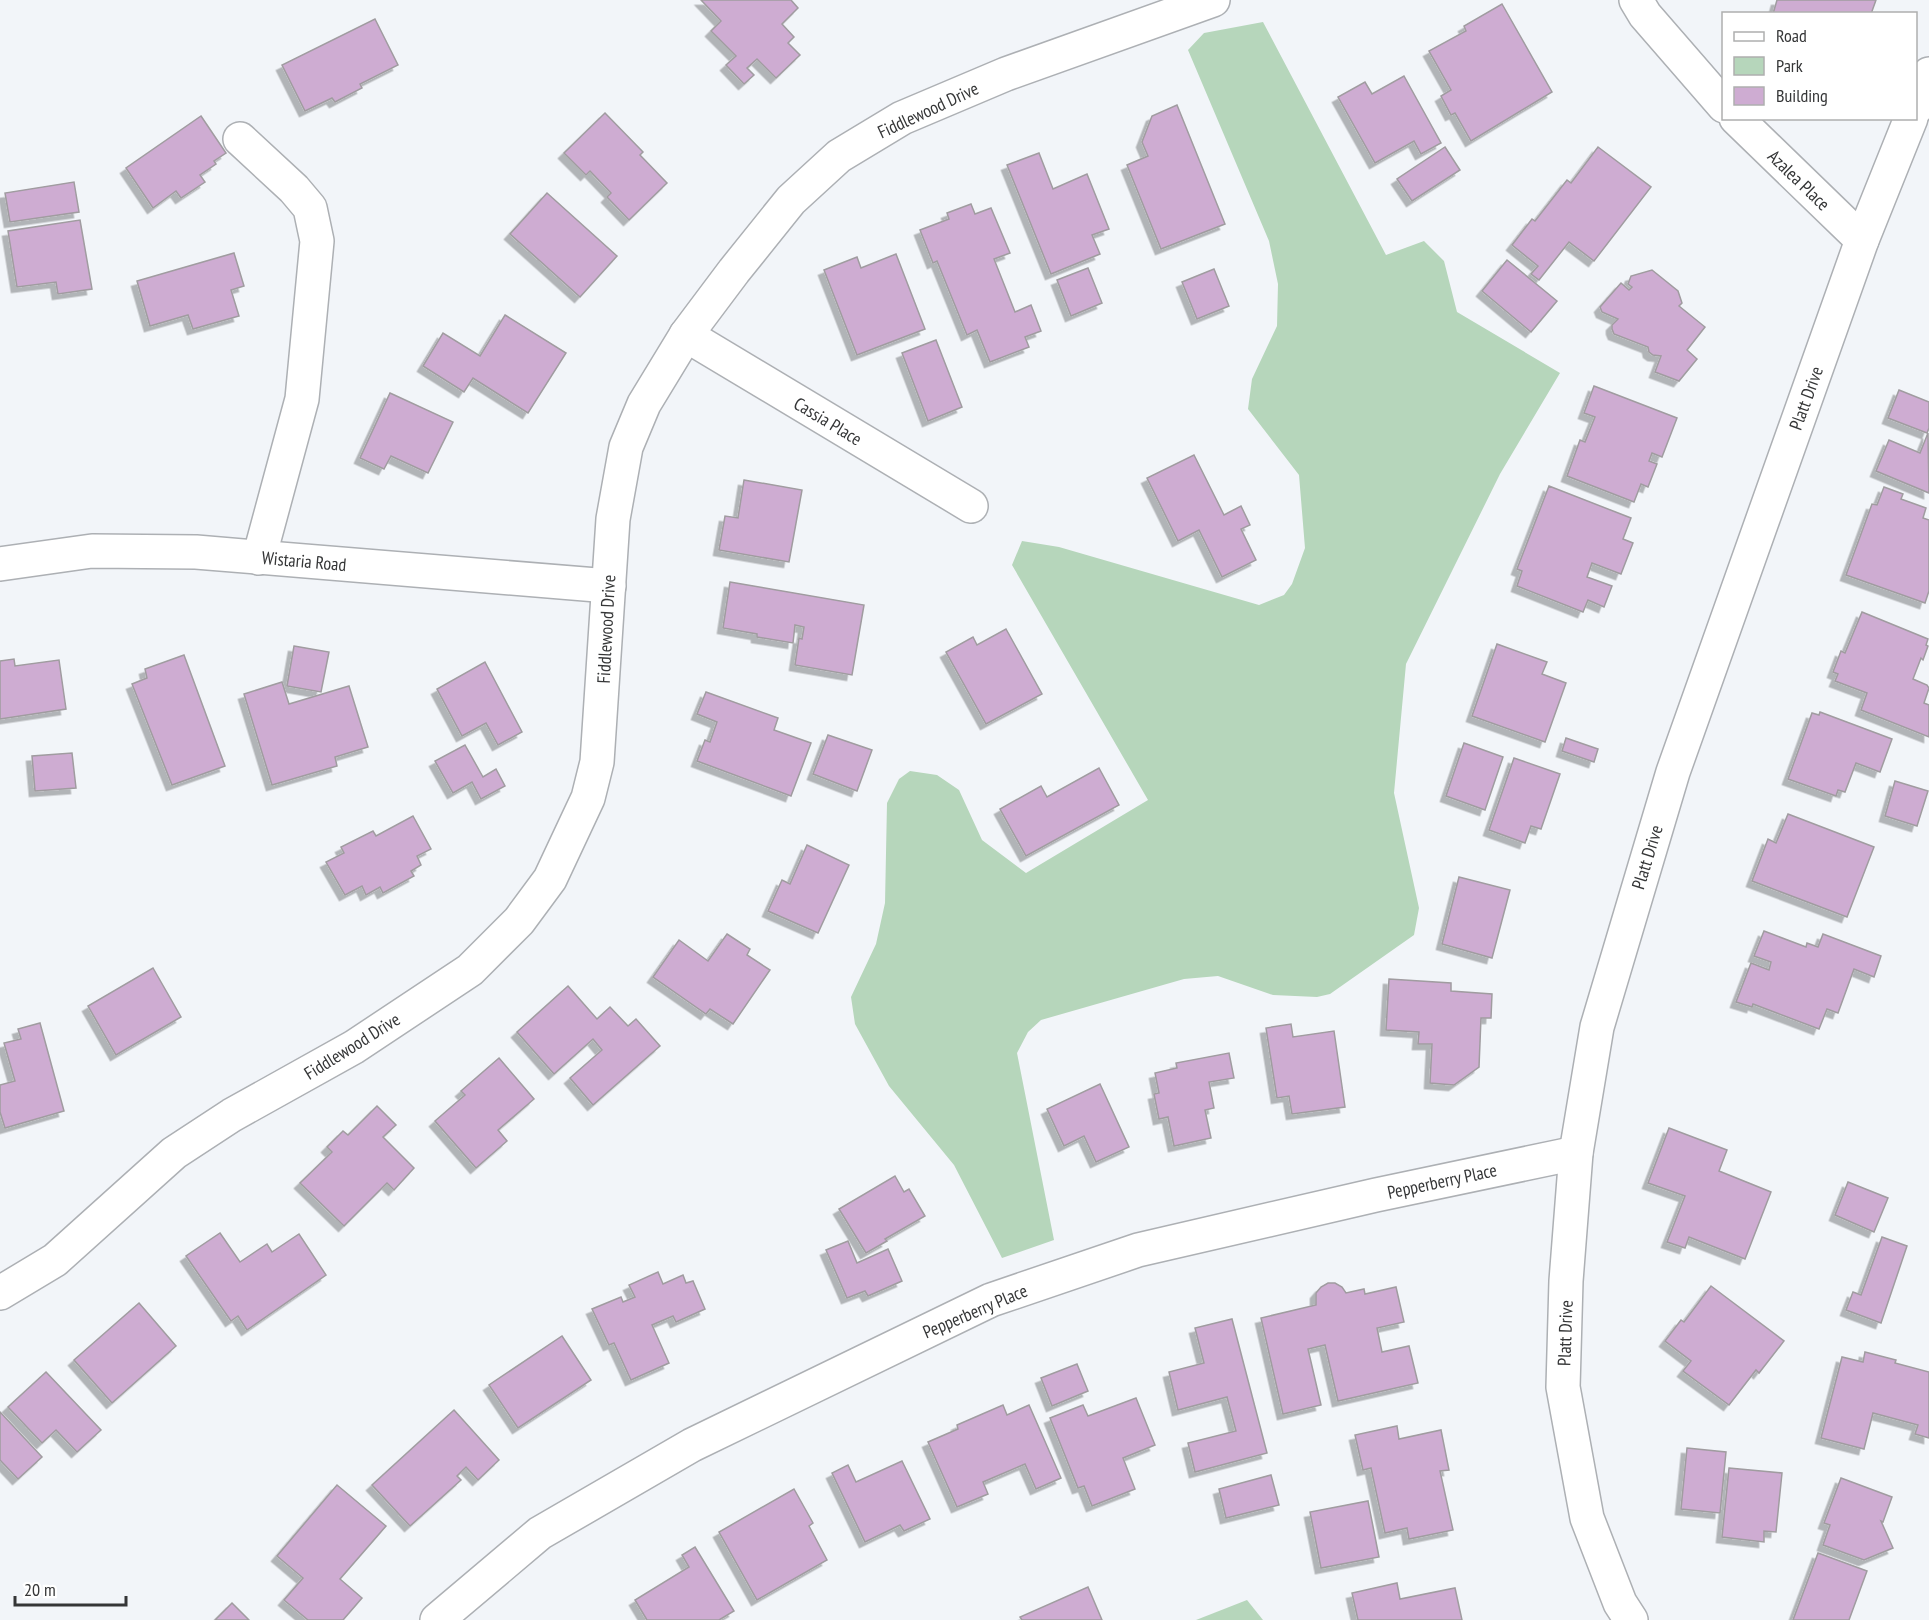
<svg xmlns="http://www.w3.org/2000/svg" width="1929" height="1620" viewBox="0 0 1929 1620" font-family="'PT Sans Narrow',sans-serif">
	<defs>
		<filter id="shadow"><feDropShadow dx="-5.5" dy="5.5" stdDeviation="0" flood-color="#0004"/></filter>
	</defs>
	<rect width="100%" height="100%" fill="#f2f5f9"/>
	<g fill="#b6d6bb">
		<polygon points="1263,22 1386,255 1424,241 1444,261 1457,312 1560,373 1500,474 1406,664 1394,793 1419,908 1414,935 1330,994 1317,997 1273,995 1218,976 1184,979 1041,1020 1028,1032 1017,1053 1054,1240 1002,1258 954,1165 889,1086 855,1024 851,997 876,944 885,903 887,803 899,779 910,771 937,775 959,790 982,840 1026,873 1148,800 1012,565 1022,541 1059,547 1259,605 1284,595 1292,584 1305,548 1299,475 1248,409 1252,379 1277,326 1278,284 1269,241 1188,50 1204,33"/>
		<polygon points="1247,1600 1263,1620 1196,1620"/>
	</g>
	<g fill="#ceacd2" stroke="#a09ca0" stroke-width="1.5" filter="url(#shadow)">
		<polygon points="701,0 791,0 798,8 782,24 794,37 788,43 800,55 776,78 757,59 747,68 754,75 744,84 726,65 736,56 711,31 721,21"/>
		<polygon points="1777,0 1876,0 1871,14 1773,14"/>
		<polygon points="1502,4 1552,92 1471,141 1455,113 1451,115 1441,96 1451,90 1429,51 1466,31 1464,26"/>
		<polygon points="375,19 398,65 360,84 362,88 335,102 332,98 305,111 282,65"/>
		<polygon points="1404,76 1441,143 1421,154 1414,141 1375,163 1338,97 1365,82 1372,94"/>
		<polygon points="1177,105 1225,224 1161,249 1127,165 1148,156 1142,142 1152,116"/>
		<polygon points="605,113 643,152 640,155 667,183 629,220 607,197 611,193 590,171 586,175 564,153"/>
		<polygon points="201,116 226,153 214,161 216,164 200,175 205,182 181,198 176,191 153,208 126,168"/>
		<polygon points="1445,147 1460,170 1412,201 1397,179"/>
		<polygon points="1598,147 1651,187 1594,261 1569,242 1539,280 1531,274 1538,266 1512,245 1532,219 1535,221 1567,180 1571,183"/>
		<polygon points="1039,153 1053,189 1087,174 1109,229 1092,235 1100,254 1051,274 1007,165"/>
		<polygon points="74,182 79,212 10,222 5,193"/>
		<polygon points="547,193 617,256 580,297 510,234"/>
		<polygon points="971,204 975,214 991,208 1010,253 994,259 1015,312 1031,305 1041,331 1025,337 1029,347 990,362 977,330 967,335 937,261 933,263 920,230 949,219 947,213"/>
		<polygon points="80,220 92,289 58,294 56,282 17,287 8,231"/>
		<polygon points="234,253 244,286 231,290 239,316 193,329 188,315 150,326 137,281"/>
		<polygon points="896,254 925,329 857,355 824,270 857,257 861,268"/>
		<polygon points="1507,260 1557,301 1531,332 1482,291"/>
		<polygon points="1088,268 1102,303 1071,316 1057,280"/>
		<polygon points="1214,269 1229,306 1197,319 1182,282"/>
		<polygon points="1652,270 1678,291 1682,303 1679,306 1705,327 1687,350 1697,359 1679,381 1655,372 1661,356 1653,355 1649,352 1648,347 1614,334 1612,329 1612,325 1618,319 1602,312 1600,307 1621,283 1629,290 1632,287 1628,284 1631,276"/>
		<polygon points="505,315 566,353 528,413 473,378 464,392 423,366 443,333 480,356"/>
		<polygon points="936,340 962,407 928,421 902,353"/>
		<polygon points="1594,386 1677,418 1662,457 1652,453 1649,461 1657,464 1648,487 1641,484 1634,502 1567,476 1580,440 1585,442 1595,417 1584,413"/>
		<polygon points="1899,390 1929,402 1929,428 1927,433 1888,418"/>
		<polygon points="390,393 453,422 428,473 391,456 384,469 360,458"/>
		<polygon points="1928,433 1929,493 1876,471 1889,440 1920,453"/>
		<polygon points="1194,455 1224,515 1241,506 1250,525 1241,529 1256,560 1222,577 1199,530 1178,541 1147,478"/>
		<polygon points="744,480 802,490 789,562 719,550 725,516 738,518"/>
		<polygon points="1549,486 1631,518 1623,539 1633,543 1621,574 1592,563 1587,577 1612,586 1604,607 1588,600 1583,612 1517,586 1522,571 1517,569"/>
		<polygon points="1884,487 1903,494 1901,499 1926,508 1923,518 1929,520 1929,591 1925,603 1846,575 1872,504 1877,505"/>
		<polygon points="730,582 864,605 852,675 795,665 799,638 802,639 804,627 795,625 793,643 757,637 757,634 723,628"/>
		<polygon points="1862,612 1928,639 1926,645 1928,646 1923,660 1921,658 1913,679 1927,685 1929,688 1924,703 1929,705 1929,737 1861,710 1867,693 1835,681 1838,674 1833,672 1841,651 1845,653"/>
		<polygon points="1006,629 1042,694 986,724 946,652 973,637 977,645"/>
		<polygon points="1497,644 1547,662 1542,674 1566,683 1545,742 1472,716"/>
		<polygon points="294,646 329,652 321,692 287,686"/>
		<polygon points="184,655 225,766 172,785 132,684 147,678 145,669"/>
		<polygon points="14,659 15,666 59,660 66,709 0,719 0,661"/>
		<polygon points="485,662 522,732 498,745 486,723 462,736 437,689"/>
		<polygon points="282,682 289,704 349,686 368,747 335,757 337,766 272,785 244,694"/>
		<polygon points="706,692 778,718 774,730 811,743 791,796 697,761 705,740 710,742 717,722 697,714"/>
		<polygon points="1820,712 1892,739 1880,772 1856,763 1845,792 1838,790 1836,796 1788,779 1812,713 1819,715"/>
		<polygon points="828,735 872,750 857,791 813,774"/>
		<polygon points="1566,738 1598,749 1594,762 1562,751"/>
		<polygon points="1464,743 1503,757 1485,810 1446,796"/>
		<polygon points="465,745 483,777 496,769 505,786 481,799 472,782 453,793 435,761"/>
		<polygon points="72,753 76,788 35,791 32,756"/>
		<polygon points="1514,758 1560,774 1541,829 1531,826 1525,843 1489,830"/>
		<polygon points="1099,768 1119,805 1026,856 1000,809 1041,786 1047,797"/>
		<polygon points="1895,781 1928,791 1917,826 1885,816"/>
		<polygon points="1788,814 1874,847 1847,917 1752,881 1768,839 1776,843"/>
		<polygon points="413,816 431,849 417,856 421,865 411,871 414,876 383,893 380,887 366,895 362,886 345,895 326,862 344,853 341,847 373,831 376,836"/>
		<polygon points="807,845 849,865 818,933 768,911 782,880 790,884"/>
		<polygon points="1459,877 1510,890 1492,958 1442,944"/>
		<polygon points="1764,931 1806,947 1807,943 1818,947 1823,934 1881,956 1874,977 1854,969 1838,1013 1827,1009 1819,1029 1753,1004 1752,1007 1736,1002 1751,963 1769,970 1771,962 1754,956"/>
		<polygon points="727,934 750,949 747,955 770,970 733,1024 710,1009 706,1014 653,977 679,940 708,961"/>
		<polygon points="153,968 181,1017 116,1055 88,1006"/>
		<polygon points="1389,979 1451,983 1451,991 1492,994 1491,1018 1481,1018 1479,1067 1454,1085 1430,1083 1432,1044 1418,1044 1419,1032 1386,1030"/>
		<polygon points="568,986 597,1019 610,1007 628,1026 636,1019 660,1046 593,1105 570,1078 602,1050 593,1039 554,1074 517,1032"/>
		<polygon points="40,1023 64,1111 5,1128 0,1112 0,1085 15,1081 4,1043 21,1039 18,1029"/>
		<polygon points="1291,1024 1293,1037 1334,1031 1345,1107 1292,1114 1289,1096 1277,1098 1266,1028"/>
		<polygon points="1229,1053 1234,1078 1209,1082 1214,1108 1205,1110 1211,1138 1174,1146 1168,1117 1159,1119 1154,1094 1159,1093 1155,1073 1177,1068 1176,1063"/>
		<polygon points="499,1058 534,1099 498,1130 507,1141 476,1168 435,1121 465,1095 461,1091"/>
		<polygon points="1100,1084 1129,1147 1096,1162 1084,1136 1064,1146 1047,1109"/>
		<polygon points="377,1106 396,1125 383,1137 414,1168 394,1190 387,1183 344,1226 300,1183 332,1152 327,1147 343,1131 348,1135"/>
		<polygon points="1669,1128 1727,1150 1719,1171 1771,1192 1745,1259 1689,1237 1685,1248 1667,1242 1685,1196 1648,1183"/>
		<polygon points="895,1176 904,1192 909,1189 925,1216 885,1239 887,1241 866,1253 839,1209"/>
		<polygon points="1848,1182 1888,1198 1874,1232 1835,1215"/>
		<polygon points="220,1233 240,1262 267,1244 272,1252 299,1234 326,1275 247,1330 238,1316 231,1321 186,1256"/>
		<polygon points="1882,1237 1907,1246 1881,1323 1846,1310 1853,1292 1861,1295"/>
		<polygon points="848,1241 857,1263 888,1249 902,1281 868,1296 865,1291 847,1298 826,1250"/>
		<polygon points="658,1272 663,1284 683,1275 686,1283 693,1281 705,1309 676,1322 673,1316 652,1325 669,1363 631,1380 614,1343 609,1345 592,1309 621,1297 623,1302 635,1297 629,1285"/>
		<polygon points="1328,1283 1335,1283 1342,1287 1346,1293 1364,1289 1365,1294 1396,1287 1404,1322 1377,1328 1382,1352 1409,1346 1418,1383 1338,1401 1325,1345 1308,1349 1321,1405 1283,1414 1261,1318 1316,1305 1316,1293 1321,1287"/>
		<polygon points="1711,1286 1784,1341 1759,1373 1756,1370 1729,1405 1683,1371 1691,1361 1665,1341 1681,1320 1684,1322"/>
		<polygon points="139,1303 176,1346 112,1403 74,1360"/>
		<polygon points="1232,1319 1267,1453 1195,1472 1188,1443 1236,1431 1227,1397 1178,1410 1169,1372 1204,1363 1195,1328"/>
		<polygon points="562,1336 591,1380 518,1428 489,1385"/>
		<polygon points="1865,1352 1896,1360 1895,1363 1929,1372 1929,1438 1915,1434 1918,1425 1873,1413 1864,1449 1821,1438 1842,1357 1863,1362"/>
		<polygon points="1077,1364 1088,1391 1052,1406 1041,1378"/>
		<polygon points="46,1372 101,1430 77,1452 56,1430 42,1443 8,1407"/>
		<polygon points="1136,1398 1155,1445 1123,1458 1135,1489 1092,1506 1084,1486 1078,1488 1050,1418 1083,1405 1088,1416"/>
		<polygon points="1003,1405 1007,1415 1029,1405 1061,1478 1036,1489 1025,1464 983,1482 988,1494 957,1507 928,1442 958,1429 957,1425"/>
		<polygon points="454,1410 499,1460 478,1480 466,1467 457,1476 461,1480 410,1526 372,1485"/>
		<polygon points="0,1412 42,1457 18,1479 0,1460"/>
		<polygon points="1397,1426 1399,1439 1441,1430 1449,1470 1440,1471 1453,1530 1409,1539 1407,1528 1385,1533 1371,1468 1363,1470 1355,1435"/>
		<polygon points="1687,1448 1726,1452 1720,1513 1681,1509"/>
		<polygon points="902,1461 930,1519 904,1531 900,1525 865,1542 832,1473 848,1465 856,1482"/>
		<polygon points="1729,1468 1782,1473 1776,1532 1764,1531 1764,1542 1722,1537"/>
		<polygon points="1271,1475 1279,1505 1226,1518 1219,1489"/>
		<polygon points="1841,1478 1892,1497 1883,1522 1881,1521 1893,1548 1864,1560 1823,1545 1830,1525 1824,1523"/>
		<polygon points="337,1485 386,1526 340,1579 362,1598 343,1620 308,1620 284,1600 303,1578 277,1556"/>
		<polygon points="794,1489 813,1523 809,1526 827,1560 757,1600 719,1532"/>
		<polygon points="1368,1501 1379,1557 1321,1568 1310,1512"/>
		<polygon points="695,1547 734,1611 719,1620 647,1620 635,1600 689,1567 682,1555"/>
		<polygon points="1818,1553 1867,1571 1849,1620 1793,1620"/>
		<polygon points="1397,1583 1400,1599 1455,1588 1462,1620 1358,1620 1352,1593"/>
		<polygon points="1088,1587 1102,1620 1022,1620 1020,1617"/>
		<polygon points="232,1603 249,1620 215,1620"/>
	</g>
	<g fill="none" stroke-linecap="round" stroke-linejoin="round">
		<defs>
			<g id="street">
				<polyline points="1636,0 1645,15 1724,106"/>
				<polyline points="1736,118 1862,240"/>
				<polyline points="240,139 294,189 310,208 317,241 302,399 259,558"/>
				<polyline points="686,335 971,506"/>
				<polyline points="0,564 92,551 196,552 609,586"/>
				<polyline points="0,1293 55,1260 174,1153 232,1115 354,1047 470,970 519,921 550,879 588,798 597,762 613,519 626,447 644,404 686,335 734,271 791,200 839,156 902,118 1006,74 1213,0"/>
				<polyline points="437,1620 540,1533 692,1445 991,1300 1138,1250 1376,1195 1576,1153"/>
			</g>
			<g id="secondary">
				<polyline points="1916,108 1929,74"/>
				<polyline points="1631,1620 1620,1603 1587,1518 1563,1387 1566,1281 1576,1153 1597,1027 1673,772 1862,240 1911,118"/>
			</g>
		</defs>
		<use href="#street" stroke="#adb0b4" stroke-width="36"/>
		<use href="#secondary" stroke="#adb0b4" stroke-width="36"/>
		<use href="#street" stroke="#fff" stroke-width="33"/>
		<use href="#secondary" stroke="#fff" stroke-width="33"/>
	</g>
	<g text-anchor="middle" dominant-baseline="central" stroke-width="5" stroke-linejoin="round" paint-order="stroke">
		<g font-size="18" fill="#353637" stroke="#fff">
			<text transform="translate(928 110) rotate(-25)">Fiddlewood Drive</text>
			<text transform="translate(1799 180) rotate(44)">Azalea Place</text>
			<text transform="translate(1806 398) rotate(-70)">Platt Drive</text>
			<text transform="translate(828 421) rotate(31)">Cassia Place</text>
			<text transform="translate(304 561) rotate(5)">Wistaria Road</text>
			<text transform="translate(606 629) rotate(-87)">Fiddlewood Drive</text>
			<text transform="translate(1647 857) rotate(-73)">Platt Drive</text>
			<text transform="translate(352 1046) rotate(-32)">Fiddlewood Drive</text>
			<text transform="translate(1442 1181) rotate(-12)">Pepperberry Place</text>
			<text transform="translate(975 1311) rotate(-23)">Pepperberry Place</text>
			<text transform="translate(1565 1333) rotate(-88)">Platt Drive</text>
		</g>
	</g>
	<rect x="1722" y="12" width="195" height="108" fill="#ffffff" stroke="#aeafaf" stroke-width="1.5"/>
	<rect x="1734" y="32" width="30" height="9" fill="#ffffff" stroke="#aeafaf" stroke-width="1.5"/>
	<text x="1776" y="42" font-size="18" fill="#353637">Road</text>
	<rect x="1734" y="57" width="30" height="18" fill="#b6d6bb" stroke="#aeafaf" stroke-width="1.5"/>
	<text x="1776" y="72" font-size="18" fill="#353637">Park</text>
	<rect x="1734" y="87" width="30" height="18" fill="#ceacd2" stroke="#aeafaf" stroke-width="1.5"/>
	<text x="1776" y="102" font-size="18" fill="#353637">Building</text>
	<path d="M15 1596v9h111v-9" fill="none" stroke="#353637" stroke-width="3"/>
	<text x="24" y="1596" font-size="18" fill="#353637" stroke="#ffffff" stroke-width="4.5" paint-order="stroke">20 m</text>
</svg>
